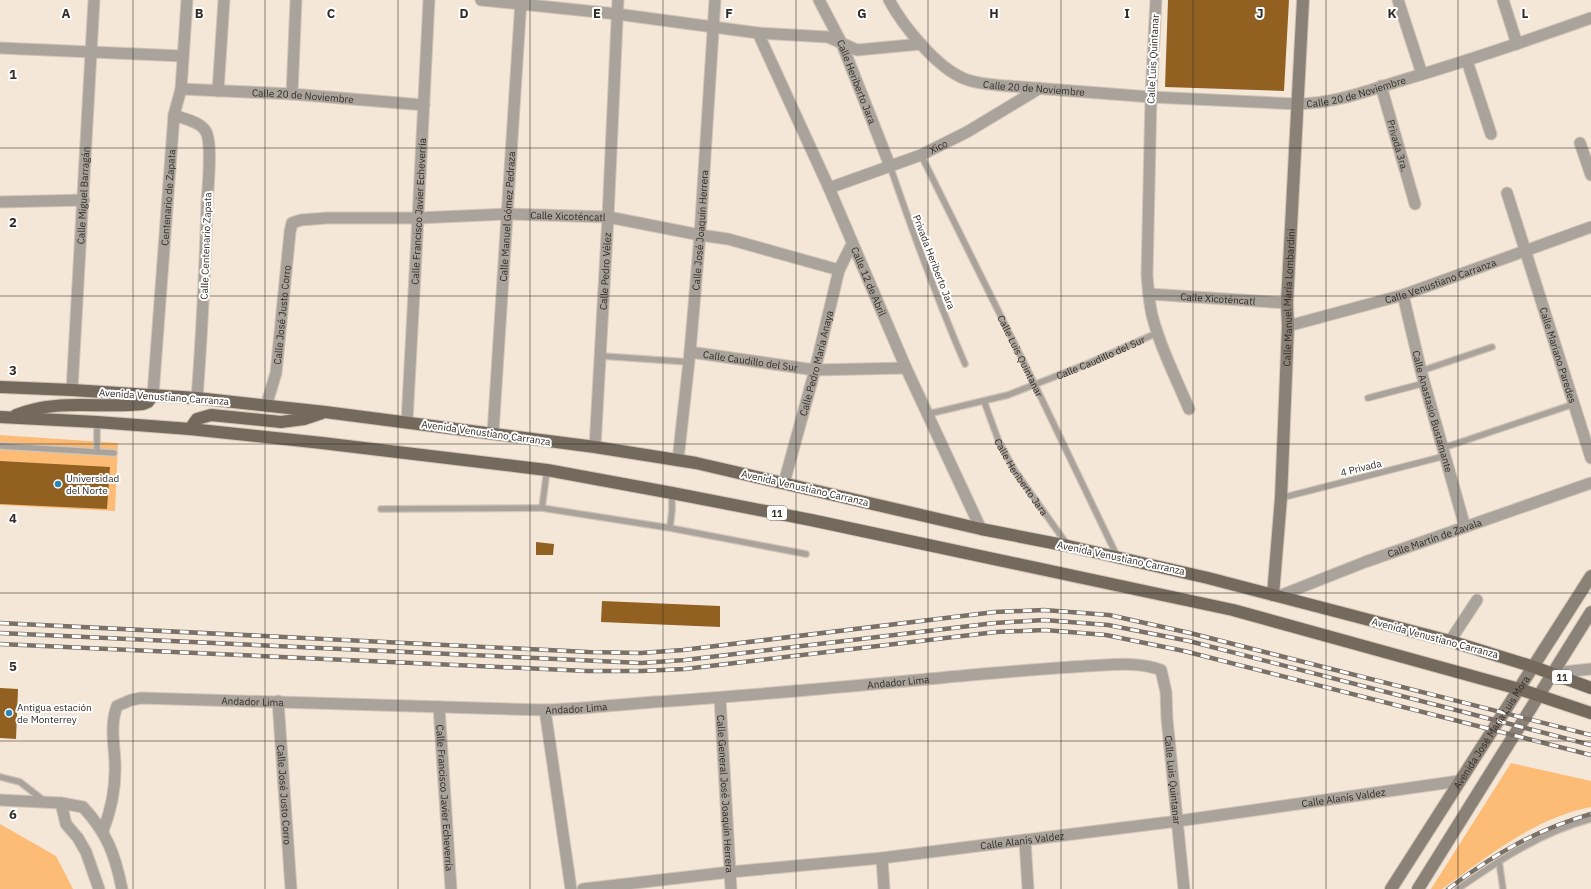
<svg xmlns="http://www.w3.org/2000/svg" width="1591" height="889" viewBox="0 0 1591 889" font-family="'IBM Plex Sans',sans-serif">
	<rect width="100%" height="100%" fill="#f5e7d7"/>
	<g fill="#fcbc75">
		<polygon points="0,435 118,443 115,511 0,505"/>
		<path d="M 1511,763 L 1591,781 L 1591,807 C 1534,818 1487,857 1442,889 L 1431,889 Z"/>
		<polygon points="0,824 56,856 73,889 0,889"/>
	</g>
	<g fill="#926122">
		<polygon points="1168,0 1289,0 1284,91 1165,87"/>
		<polygon points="0,461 110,467 107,509 0,504"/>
		<polygon points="536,542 554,544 553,555 536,555"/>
		<polygon points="602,601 720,606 720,627 601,622"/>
		<polygon points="0,688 18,689 16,739 0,738"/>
	</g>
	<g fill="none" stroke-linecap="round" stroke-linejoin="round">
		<defs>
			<g id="lane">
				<path id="s1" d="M 921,155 L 1035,385 L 1117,556"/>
				<path d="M 890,166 C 913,233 937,299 965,364"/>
				<polyline points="601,356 689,362"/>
				<polyline points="1421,371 1492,347"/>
				<polyline points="1368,398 1425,383"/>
				<path id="s2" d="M 984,401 L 999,442 L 1015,471 L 1066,543"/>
				<path id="s3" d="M 928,414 L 1008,395 L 1087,364 L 1157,333"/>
				<polyline points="97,422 97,452"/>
				<polyline points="0,446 114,453"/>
				<polyline points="1443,448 1574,404"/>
				<polyline points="547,470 542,508 670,528 672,510 672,493"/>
				<polyline points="1281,498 1445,456"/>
				<polyline points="381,509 542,508"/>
				<polyline points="670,528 806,554"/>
				<polyline points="0,777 20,782 43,800"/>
				<polyline points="1499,861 1503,889"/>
				<path d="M 1458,889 C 1499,860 1542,832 1591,819"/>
			</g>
			<g id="street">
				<polyline points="481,0 617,14 758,33 828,37 857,50 921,44"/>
				<path id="s4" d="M 819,0 L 842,44 L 890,166"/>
				<path id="s5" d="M 889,0 C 903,26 937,68 965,79 C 978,84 994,85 1008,86 L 1151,97 L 1297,104 C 1337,103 1366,91 1403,80 C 1467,61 1529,40 1591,18"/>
				<path d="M 1156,0 L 1151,97 L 1147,275 C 1148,288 1149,302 1152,315 C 1160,347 1176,378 1189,409"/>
				<polyline points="1398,0 1422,74"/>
				<polyline points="1503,0 1517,44"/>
				<path id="s6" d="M 758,33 L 829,188 L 906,368 L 981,529"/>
				<polyline points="0,48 183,56"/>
				<polyline points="1467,61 1491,134"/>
				<path id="s7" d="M 1381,86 L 1415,204"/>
				<path id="s8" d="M 181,89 L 292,94 L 424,105"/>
				<polyline points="218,91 224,0"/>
				<polyline points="292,94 296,0"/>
				<path d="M 174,115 C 184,119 203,122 207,134 C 212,149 208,186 207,204 C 205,269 202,333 197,398"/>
				<polyline points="1580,143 1591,175"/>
				<path id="s9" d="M 829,188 L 921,155 L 967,132 L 1040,88"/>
				<path id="s10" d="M 1507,193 L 1591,458"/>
				<polyline points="0,202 84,200"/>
				<path id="s11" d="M 1149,294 L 1287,303"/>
				<path id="s12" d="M 1403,295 L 1421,371 L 1465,527"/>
				<path id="s13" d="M 1288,326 L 1403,295 L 1591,227"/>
				<path id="s14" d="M 690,352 L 815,370 L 906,368"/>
				<path id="s15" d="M 72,390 L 94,0"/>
				<path id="s16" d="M 153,395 L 174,115 L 181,89 L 187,0"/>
				<path id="s17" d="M 266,406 L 276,373 L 290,232 L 292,223 L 301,220 L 327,218 L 418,218 L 507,214 L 608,217 L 700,235 L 728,239 L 839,270"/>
				<path id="s18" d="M 407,422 L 418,218 L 429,0"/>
				<path id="s19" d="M 493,433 L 521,0"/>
				<path id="s20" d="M 595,447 L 608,217 L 618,0"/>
				<path id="s21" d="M 678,460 L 690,352 L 700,235 L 715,0"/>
				<path id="s22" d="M 784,483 L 815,370 L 839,270 L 852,244"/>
				<path id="s23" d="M 1279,596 L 1365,562 L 1591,483"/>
				<polyline points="1450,641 1477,600"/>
				<polyline points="1553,673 1591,669"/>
				<path id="s24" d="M 720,698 L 731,889"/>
				<path id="s25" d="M 278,701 L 291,889"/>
				<path id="s26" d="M 439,707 L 451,889"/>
				<polyline points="545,710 571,889"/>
				<path d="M 0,800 L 61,803 L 83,807 C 107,833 115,854 122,889"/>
				<polyline points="61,803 66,824 78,838 86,852 99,889"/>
				<path id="s27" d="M 103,831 C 112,808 116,787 115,762 C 114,743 110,725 117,706 L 131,700 L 141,698 L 545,710 C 582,709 617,705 654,702 C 763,695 873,684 982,674 C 1017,671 1052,668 1087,666 C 1111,665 1139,661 1161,670 L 1166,692 L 1167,719 L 1184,889"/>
				<polyline points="1025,840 1028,889"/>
				<polyline points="882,858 884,889"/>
				<path id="s28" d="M 583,889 L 730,872 L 882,858 L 1025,840 L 1178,821 L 1459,781"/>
			</g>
			<g id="secondary">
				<path id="s29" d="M 1273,595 L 1281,498 L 1288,326 L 1287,303 L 1303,0"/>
				<path id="s30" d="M 1391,889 L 1591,576"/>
				<polyline points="1418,889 1591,612"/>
			</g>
			<g id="primary">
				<polyline points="0,387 72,390 197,398 325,412 595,447 696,463 981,529 1068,546 1208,578 1450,641 1534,667 1591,688"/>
				<path d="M 16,415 C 57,398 101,409 143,404 L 148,402 L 153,395"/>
				<polyline points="0,417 97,422 190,429 322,443 547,470 672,493 811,520 1233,610 1519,689 1591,713"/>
				<polyline points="190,429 197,419 211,415 281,422 304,419 322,413"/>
			</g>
		</defs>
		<use href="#lane" stroke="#d2c5b7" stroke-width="8"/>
		<use href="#street" stroke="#d2c5b7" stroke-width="13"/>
		<use href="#secondary" stroke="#d2c5b7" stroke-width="14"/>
		<use href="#primary" stroke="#d2c5b7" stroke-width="14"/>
		<use href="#lane" stroke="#a9a39c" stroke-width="5.5"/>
		<use href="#street" stroke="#a9a39c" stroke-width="11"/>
		<use href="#secondary" stroke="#8a8177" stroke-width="12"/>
		<use href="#primary" stroke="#74695d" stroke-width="12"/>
		<defs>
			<g id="rail">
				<polyline points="0,623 588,652 641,653 683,650 995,612 1044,610 1109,615 1190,633 1591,735"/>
				<polyline points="0,633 641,663 685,660 995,623 1044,620 1108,625 1189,641 1591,745"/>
				<polyline points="0,644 587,671 641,671 685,669 996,632 1045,630 1106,635 1184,651 1591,755"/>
				<path d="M 1448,889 C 1494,854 1536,830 1591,814"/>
			</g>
		</defs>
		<use href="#rail" stroke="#797067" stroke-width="4.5"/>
		<use href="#rail" stroke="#fff" stroke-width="3" stroke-dasharray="9" stroke-linecap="butt"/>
	</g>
	<path fill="none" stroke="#322c26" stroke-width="1" stroke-opacity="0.55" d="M 133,0 L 133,889M 265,0 L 265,889M 398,0 L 398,889M 530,0 L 530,889M 663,0 L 663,889M 796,0 L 796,889M 928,0 L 928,889M 1061,0 L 1061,889M 1193,0 L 1193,889M 1326,0 L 1326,889M 1458,0 L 1458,889M 0,148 L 1591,148M 0,296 L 1591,296M 0,444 L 1591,444M 0,593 L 1591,593M 0,741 L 1591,741"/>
	<g fill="#2a87b4" stroke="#fff" stroke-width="1.5">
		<circle cx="58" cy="484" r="4"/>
		<circle cx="9" cy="713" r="4"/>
	</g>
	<g text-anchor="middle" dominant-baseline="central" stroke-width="4" stroke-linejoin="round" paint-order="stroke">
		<g fill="#fff" stroke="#706b67" stroke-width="1">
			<rect x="767" y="506" width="20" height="14" rx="3"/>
			<rect x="1552" y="670" width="20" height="14" rx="3"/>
		</g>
		<g font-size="9" font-weight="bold" fill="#322c26">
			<text x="777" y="513">11</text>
			<text x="1562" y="677">11</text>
		</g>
		<g font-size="10" fill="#322c26" stroke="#fff">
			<text transform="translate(1153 59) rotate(-87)">Calle Luis Quintanar</text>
			<text stroke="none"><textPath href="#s4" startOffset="90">Calle Heriberto Jara</textPath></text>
			<text stroke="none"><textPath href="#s5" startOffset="181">Calle 20 de Noviembre</textPath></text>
			<text stroke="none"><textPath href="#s5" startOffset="505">Calle 20 de Noviembre</textPath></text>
			<text stroke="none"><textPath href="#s8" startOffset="122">Calle 20 de Noviembre</textPath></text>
			<text stroke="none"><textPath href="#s7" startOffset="62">Privada 3ra.</textPath></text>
			<text stroke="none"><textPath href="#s9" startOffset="117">Xico</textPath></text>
			<text stroke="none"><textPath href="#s15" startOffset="195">Calle Miguel Barragán</textPath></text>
			<text stroke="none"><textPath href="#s16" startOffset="198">Centenario de Zapata</textPath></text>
			<text stroke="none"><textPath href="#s18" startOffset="211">Calle Francisco Javier Echeverría</textPath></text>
			<text stroke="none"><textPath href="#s17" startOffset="462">Calle Xicoténcatl</textPath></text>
			<text stroke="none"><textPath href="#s19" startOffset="217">Calle Manuel Gómez Pedraza</textPath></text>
			<text stroke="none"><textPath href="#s21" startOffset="231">Calle José Joaquín Herrera</textPath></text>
			<text transform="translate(206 246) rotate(-88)">Calle Centenario Zapata</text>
			<text transform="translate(934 262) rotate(69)">Privada Heriberto Jara</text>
			<text stroke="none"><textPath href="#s20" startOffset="176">Calle Pedro Vélez</textPath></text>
			<text stroke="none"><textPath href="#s13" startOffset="159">Calle Venustiano Carranza</textPath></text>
			<text stroke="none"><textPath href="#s6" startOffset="272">Calle 12 de Abril</textPath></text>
			<text stroke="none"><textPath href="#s29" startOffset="298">Calle Manuel María Lombardini</textPath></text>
			<text stroke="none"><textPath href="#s11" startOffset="69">Calle Xicoténcatl</textPath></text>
			<text stroke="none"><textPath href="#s17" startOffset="93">Calle José Justo Corro</textPath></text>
			<text stroke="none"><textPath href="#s1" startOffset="224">Calle Luis Quintanar</textPath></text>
			<text stroke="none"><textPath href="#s10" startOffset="170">Calle Mariano Paredes</textPath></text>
			<text stroke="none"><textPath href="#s3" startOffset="182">Calle Caudillo del Sur</textPath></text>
			<text stroke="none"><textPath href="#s14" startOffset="61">Calle Caudillo del Sur</textPath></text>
			<text stroke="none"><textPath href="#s22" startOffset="124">Calle Pedro María Anaya</textPath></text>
			<text transform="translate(164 397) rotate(4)">Avenida Venustiano Carranza</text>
			<text stroke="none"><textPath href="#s12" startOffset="120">Calle Anastasio Bustamante</textPath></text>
			<text transform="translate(486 433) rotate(8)">Avenida Venustiano Carranza</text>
			<text transform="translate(1361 468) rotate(-14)">4 Privada</text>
			<text stroke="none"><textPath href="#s2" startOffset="85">Calle Heriberto Jara</textPath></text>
			<text transform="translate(805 488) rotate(13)">Avenida Venustiano Carranza</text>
			<text stroke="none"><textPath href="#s23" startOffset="166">Calle Martín de Zavala</textPath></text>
			<text transform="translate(1121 558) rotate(12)">Avenida Venustiano Carranza</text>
			<text transform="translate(1435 638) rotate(15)">Avenida Venustiano Carranza</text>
			<text stroke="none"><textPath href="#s27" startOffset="911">Andador Lima</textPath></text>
			<text stroke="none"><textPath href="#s27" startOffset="264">Andador Lima</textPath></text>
			<text stroke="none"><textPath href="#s27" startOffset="588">Andador Lima</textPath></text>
			<text stroke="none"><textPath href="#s30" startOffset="186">Avenida José María Luis Mora</textPath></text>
			<text stroke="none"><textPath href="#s27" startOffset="1286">Calle Luis Quintanar</textPath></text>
			<text stroke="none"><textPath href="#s24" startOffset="96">Calle General José Joaquín Herrera</textPath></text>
			<text stroke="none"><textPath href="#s25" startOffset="94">Calle José Justo Corro</textPath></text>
			<text stroke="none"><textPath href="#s26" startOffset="91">Calle Francisco Javier Echeverría</textPath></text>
			<text stroke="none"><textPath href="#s28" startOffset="766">Calle Alanís Valdez</textPath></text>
			<text stroke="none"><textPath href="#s28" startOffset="442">Calle Alanís Valdez</textPath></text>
		</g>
		<g font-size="10" fill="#322c26" stroke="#fff" text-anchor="start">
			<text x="66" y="478">Universidad<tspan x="66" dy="12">del Norte</tspan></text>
			<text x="17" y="707">Antigua estación<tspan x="17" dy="12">de Monterrey</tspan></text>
		</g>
	</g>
	<g font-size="13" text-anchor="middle" font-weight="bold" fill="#322c26" stroke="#fff" stroke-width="4" stroke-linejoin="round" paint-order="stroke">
		<text x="66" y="18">A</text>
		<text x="199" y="18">B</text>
		<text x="331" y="18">C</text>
		<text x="464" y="18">D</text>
		<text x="597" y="18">E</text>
		<text x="729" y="18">F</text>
		<text x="862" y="18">G</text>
		<text x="994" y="18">H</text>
		<text x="1127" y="18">I</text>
		<text x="1260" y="18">J</text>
		<text x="1392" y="18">K</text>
		<text x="1525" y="18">L</text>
		<text x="13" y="79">1</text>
		<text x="13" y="227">2</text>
		<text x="13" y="375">3</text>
		<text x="13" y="523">4</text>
		<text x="13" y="671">5</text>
		<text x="13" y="819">6</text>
	</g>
</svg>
